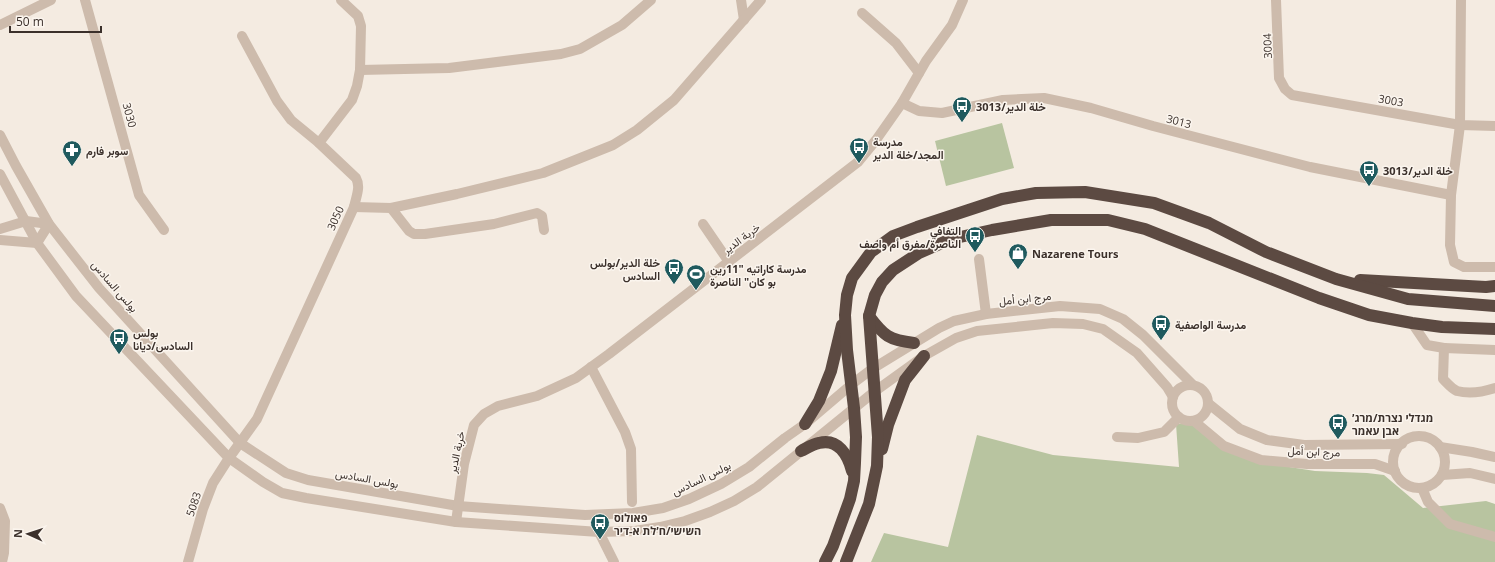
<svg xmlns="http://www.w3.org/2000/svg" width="1495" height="562" viewBox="0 0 1495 562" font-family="'Open Sans',Vazirmatn,Heebo,sans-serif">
	<rect width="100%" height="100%" fill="#f4ebe1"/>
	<g fill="#b8c4a0">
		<polygon points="1002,123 1014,168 946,186 935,141"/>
		<polygon points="1176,424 1196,424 1251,461 1315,471 1367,473 1384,475 1423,508 1486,501 1495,504 1495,562 871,562 884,533 948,547 977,435 1053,455 1179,467"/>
	</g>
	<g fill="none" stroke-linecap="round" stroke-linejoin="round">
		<g stroke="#cdbbac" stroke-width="10">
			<polyline points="85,0 139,195 164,230"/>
			<polyline points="741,0 744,20"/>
			<polyline points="1276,0 1279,78 1285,89 1292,95 1460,125 1495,126"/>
			<polyline points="1461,0 1460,125 1451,195 1450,245 1454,262 1464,267 1495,267"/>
			<polyline points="862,13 896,43 919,73"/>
			<polyline points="0,25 51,0"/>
			<polyline points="242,36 277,101 291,120 319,143"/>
			<polyline points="360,70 449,68 561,54 580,49 622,25 651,0"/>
			<polyline points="902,103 919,111 942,113 1003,100 1044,98 1091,108 1153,126 1310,167 1451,195"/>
			<polyline points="0,135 16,166 49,224 99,288 240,443 286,473 308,480 458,506 585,515 633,513 663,508 689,499 721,484 749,467 785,438 805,424 852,384 872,369 939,328 954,321 986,314 1060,306 1100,309 1123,319 1143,335 1192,384"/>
			<polyline points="0,174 37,243 76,296 229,458 263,482 282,493 306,498 456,522 599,532 635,531 660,527 685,521 710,512 734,501 757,487 874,392 924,356 956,338 977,331 1053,323 1083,324 1103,329 1137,353 1167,387 1173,397"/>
			<polyline points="354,207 391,208 457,194 543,173 613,145 637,130 674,100 761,0"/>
			<polyline points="391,208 409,231 414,234 425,234 494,224 537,213 542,216 544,230"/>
			<polyline points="703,224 729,262"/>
			<polyline points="0,229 26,221 49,224 37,243 0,240"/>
			<polyline points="979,259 986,314"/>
			<path d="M 1412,323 L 1427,345 L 1444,348 L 1443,379 C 1447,383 1452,389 1457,391 C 1469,394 1483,392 1495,388"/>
			<polyline points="1444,348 1495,350"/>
			<polyline points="591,367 625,432 631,449 632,502"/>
			<circle cx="1190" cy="403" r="18"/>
			<polyline points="1209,404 1240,429 1267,440 1304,445 1402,444"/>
			<polyline points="1194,421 1224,446 1261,460 1307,464 1375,464 1395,471"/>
			<circle cx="1419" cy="462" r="26"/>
			<polyline points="1117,437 1138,438 1164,432 1179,417"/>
			<polyline points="1440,447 1472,452 1495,457"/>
			<polyline points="1442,475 1470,473 1495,479"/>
			<polyline points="1422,488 1428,502 1450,524 1495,537"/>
			<polyline points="0,508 5,521 4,553 2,562"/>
			<polyline points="456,522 464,464 474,425 484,414 498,406 537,396 576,378 609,354 858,162 876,140 902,103 926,61 952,25 963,0"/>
			<polyline points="599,532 614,562"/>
			<path d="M 188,562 L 203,509 L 213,483 L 229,458 L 257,419 L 354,207 C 356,197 361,187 356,178 L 319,143 L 352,100 L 357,86 L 360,70 L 361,26 L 358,16 L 341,0"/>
		</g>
		<g stroke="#5c4a42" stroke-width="12">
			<polyline points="1360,280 1486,287 1495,286"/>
			<path d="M 869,316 C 884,336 889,340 914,343"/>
			<polyline points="805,424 819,401 831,371 842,325"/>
			<polyline points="882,449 888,425 905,380 924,356"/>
			<path d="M 801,451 C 807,448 813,444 819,443 C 838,438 848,455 852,471"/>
			<polyline points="825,562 833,546 850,499 854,481 855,463 856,437 854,408 847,350 845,315 847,295 852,278 871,252 893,236 917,227 1002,199 1036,193 1085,192 1154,203 1209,223 1266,252 1336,279 1408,299 1495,306"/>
			<polyline points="846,562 869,504 877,466 878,437 869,316 875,295 882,282 893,270 919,253 951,239 992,230 1051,220 1108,220 1145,229 1319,298 1369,315 1412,323 1442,327 1495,329"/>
		</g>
	</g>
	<defs>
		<symbol id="bus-pin" viewBox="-11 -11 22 30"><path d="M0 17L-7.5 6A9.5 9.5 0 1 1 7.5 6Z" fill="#1f5a5e" stroke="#fbf5ee"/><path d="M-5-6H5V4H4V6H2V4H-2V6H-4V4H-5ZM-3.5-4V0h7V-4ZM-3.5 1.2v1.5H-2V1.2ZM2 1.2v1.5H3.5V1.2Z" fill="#fff"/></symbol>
		<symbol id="pharmacy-pin" viewBox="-11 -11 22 30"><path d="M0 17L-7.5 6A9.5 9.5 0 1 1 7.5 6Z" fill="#1f5a5e" stroke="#fbf5ee"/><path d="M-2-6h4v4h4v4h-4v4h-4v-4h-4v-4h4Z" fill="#fff"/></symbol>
		<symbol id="shop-pin" viewBox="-11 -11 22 30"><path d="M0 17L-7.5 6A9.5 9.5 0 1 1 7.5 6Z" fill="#1f5a5e" stroke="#fbf5ee"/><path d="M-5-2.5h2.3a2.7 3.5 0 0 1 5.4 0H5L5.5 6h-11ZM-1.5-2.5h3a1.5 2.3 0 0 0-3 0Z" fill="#fff"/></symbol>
		<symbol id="stadium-pin" viewBox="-11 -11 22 30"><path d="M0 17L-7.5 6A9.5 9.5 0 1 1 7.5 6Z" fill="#1f5a5e" stroke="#fbf5ee"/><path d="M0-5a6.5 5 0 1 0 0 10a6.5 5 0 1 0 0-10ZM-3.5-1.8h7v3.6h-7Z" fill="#fff"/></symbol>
	</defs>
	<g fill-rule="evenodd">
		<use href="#bus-pin" x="951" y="95" width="22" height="30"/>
		<use href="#bus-pin" x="848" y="136" width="22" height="30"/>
		<use href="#pharmacy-pin" x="61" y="139" width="22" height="30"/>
		<use href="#bus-pin" x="1358" y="159" width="22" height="30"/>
		<use href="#bus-pin" x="964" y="225" width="22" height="30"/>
		<use href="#shop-pin" x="1007" y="242" width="22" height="30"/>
		<use href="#bus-pin" x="663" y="257" width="22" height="30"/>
		<use href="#stadium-pin" x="685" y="263" width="22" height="30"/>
		<use href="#bus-pin" x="1150" y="313" width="22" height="30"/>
		<use href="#bus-pin" x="108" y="327" width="22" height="30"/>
		<use href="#bus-pin" x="1327" y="412" width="22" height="30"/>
		<use href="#bus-pin" x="589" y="512" width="22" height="30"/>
	</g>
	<g text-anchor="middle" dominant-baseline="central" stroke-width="3" stroke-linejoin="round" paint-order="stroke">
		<g font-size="11" fill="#3b302b" stroke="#fbf5ee">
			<text transform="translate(1267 46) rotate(-92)">3004</text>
			<text transform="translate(1391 100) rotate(10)">3003</text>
			<text transform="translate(130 115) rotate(75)">3030</text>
			<text transform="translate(1179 121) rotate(14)">3013</text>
			<text transform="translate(335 218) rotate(-66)">3050</text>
			<text transform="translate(741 238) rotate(-37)">خربة الدير</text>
			<text transform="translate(115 286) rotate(49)">بولس السادس</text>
			<text transform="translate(1025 298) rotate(-6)">مرج ابن أمل</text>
			<text transform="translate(1314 451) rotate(2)">مرج ابن أمل</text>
			<text transform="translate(456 452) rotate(-78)">خربة الدير</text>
			<text transform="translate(367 478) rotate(10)">بولس السادس</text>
			<text transform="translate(701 478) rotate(-26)">بولس السادس</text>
			<text transform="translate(193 504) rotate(-71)">5083</text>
		</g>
		<g font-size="11" font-weight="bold" fill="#3b302b" stroke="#fbf5ee" text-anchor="start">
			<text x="976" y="106">3013/خلة الدير</text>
			<text x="873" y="141">مدرسة<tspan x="873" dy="13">المجد/خلة الدير</tspan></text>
			<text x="86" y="150">سوبر فارم</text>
			<text x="1383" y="170">خلة الدير/3013</text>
			<text x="961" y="230" text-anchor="end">التفافي<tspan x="961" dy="13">الناصرة/مفرق أم واصف</tspan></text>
			<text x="1032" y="253">Nazarene Tours</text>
			<text x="660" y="262" text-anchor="end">خلة الدير/بولس<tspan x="660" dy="13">السادس</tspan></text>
			<text x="710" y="268">مدرسة كاراتيه "11رين<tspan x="710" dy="13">بو كان" الناصرة</tspan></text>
			<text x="1175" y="324">مدرسة الواصفية</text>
			<text x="133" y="332">بولس<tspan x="133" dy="13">السادس/ديانا</tspan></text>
			<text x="1352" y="417">מגדלי נצרת/מרג׳<tspan x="1352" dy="13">אבן עאמר</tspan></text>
			<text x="614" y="517">פאולוס<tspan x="614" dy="13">השישי/ח׳לת א-דיר</tspan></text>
		</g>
	</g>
	<g transform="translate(28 534) rotate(273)" stroke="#fbf5ee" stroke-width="3" paint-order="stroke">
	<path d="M0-3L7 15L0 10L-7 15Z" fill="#3b302b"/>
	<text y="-6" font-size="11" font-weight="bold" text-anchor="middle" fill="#3b302b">N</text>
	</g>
	<path d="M10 26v6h91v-6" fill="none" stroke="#3b302b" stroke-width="2"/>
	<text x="16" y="26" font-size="12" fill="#3b302b" stroke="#fbf5ee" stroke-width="3" paint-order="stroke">50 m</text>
</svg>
